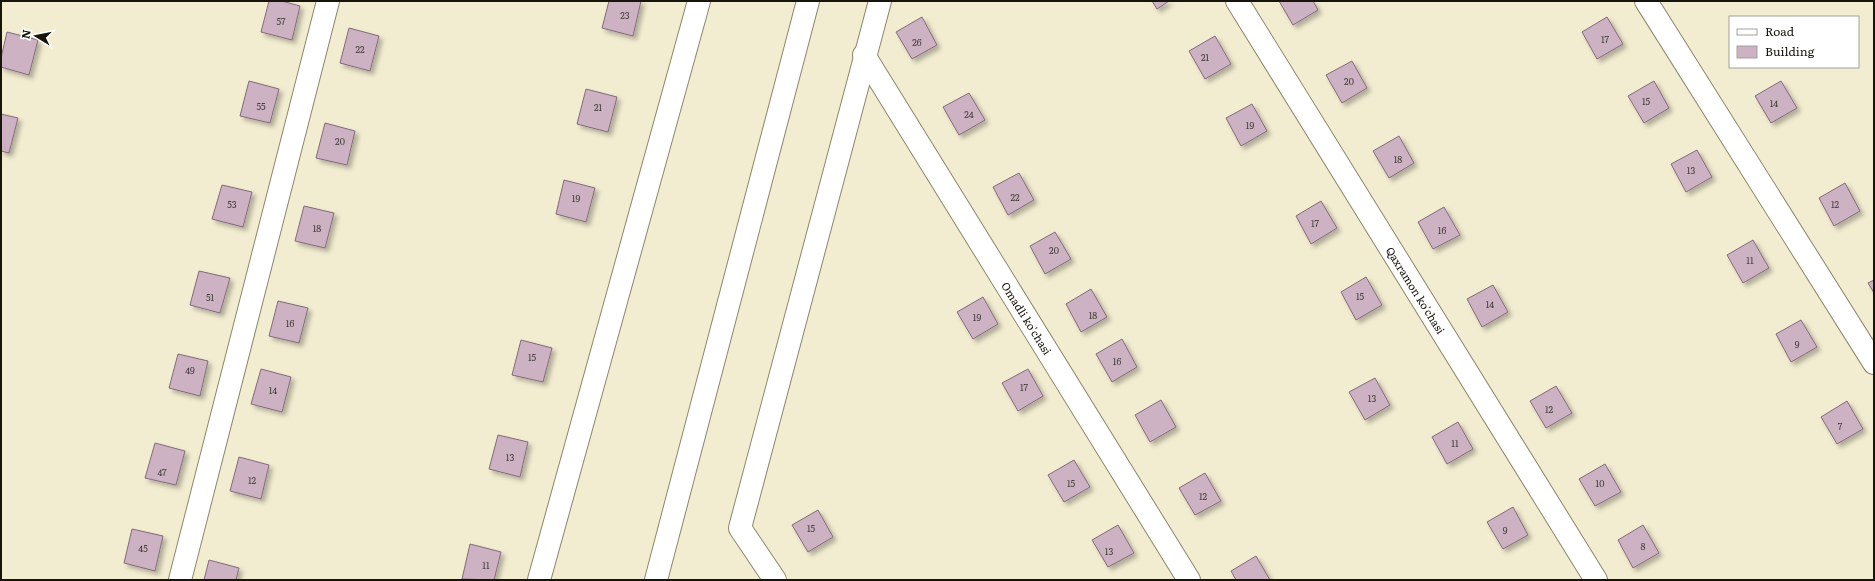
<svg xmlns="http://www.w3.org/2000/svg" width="1875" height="581" viewBox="0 0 1875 581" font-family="Literata,serif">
	<defs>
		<filter id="shadow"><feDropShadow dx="3.5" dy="3.5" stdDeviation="2" flood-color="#0004"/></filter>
	</defs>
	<rect width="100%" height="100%" fill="#f2ecd0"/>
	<g fill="#ccb2c3" stroke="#826a7a" filter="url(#shadow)">
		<polygon points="269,1 282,1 300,6 292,40 261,32"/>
		<polygon points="609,1 641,1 633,36 602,28"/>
		<polygon points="1152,1 1169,1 1157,9"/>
		<polygon points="1279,1 1313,1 1318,10 1293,25"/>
		<polygon points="922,17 937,45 912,59 896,32"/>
		<polygon points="1607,17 1623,44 1597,59 1582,32"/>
		<polygon points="349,28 379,36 370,71 340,63"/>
		<polygon points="7,32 38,40 29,75 1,67 1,58"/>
		<polygon points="1215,36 1231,64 1205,79 1189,51"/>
		<polygon points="1352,61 1367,88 1342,103 1326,75"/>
		<polygon points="249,81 279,89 270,123 240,116"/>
		<polygon points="1654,81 1669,108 1644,123 1628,96"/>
		<polygon points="1781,81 1797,108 1771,123 1755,96"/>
		<polygon points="586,89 617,97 608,132 577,124"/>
		<polygon points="969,93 985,120 959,135 943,107"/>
		<polygon points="1252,104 1267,131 1241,146 1226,118"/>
		<polygon points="1,114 18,118 9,153 1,151"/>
		<polygon points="325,123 355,131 347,165 316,158"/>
		<polygon points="1399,136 1414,163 1389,178 1373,151"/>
		<polygon points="1697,150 1712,177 1686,192 1671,164"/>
		<polygon points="1019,173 1034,200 1008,215 993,187"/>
		<polygon points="564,180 595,188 586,222 556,214"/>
		<polygon points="1845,183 1860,211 1834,226 1819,198"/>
		<polygon points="222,185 252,192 243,227 212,219"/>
		<polygon points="1321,201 1337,228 1311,244 1296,216"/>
		<polygon points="304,206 334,213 325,248 295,241"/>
		<polygon points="1444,207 1460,235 1433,249 1418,222"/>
		<polygon points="1055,232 1071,259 1045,274 1030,246"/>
		<polygon points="1753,240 1769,268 1743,283 1727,255"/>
		<polygon points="199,271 230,278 220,313 190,305"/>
		<polygon points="1366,277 1382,305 1356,320 1341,292"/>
		<polygon points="1874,280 1874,293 1868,283"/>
		<polygon points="1493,285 1508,312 1482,327 1467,299"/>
		<polygon points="1091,289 1107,317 1081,332 1066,304"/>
		<polygon points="983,297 998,324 973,339 957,312"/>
		<polygon points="278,301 308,308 299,343 269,336"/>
		<polygon points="1801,320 1817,347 1791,362 1776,334"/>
		<polygon points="1122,339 1137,367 1112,382 1096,354"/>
		<polygon points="521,340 552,348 543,382 512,375"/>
		<polygon points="178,354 208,361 200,396 169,388"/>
		<polygon points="261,369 291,377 282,412 251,404"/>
		<polygon points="1028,369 1043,396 1018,411 1002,383"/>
		<polygon points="1375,378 1390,405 1365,420 1349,392"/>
		<polygon points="1556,386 1572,413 1546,428 1530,401"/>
		<polygon points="1161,400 1176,427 1150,442 1135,415"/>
		<polygon points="1847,401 1863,429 1837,444 1821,417"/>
		<polygon points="1458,422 1473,449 1447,464 1432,437"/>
		<polygon points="498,435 528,442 520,477 489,469"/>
		<polygon points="155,443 185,451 176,485 145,478"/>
		<polygon points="239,457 269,465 261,499 230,491"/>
		<polygon points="1074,460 1090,487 1064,502 1048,475"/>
		<polygon points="1605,464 1621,492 1595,506 1579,479"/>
		<polygon points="1205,473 1221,501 1195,515 1179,488"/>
		<polygon points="1513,507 1528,535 1503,549 1487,522"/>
		<polygon points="818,510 833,537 808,552 792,525"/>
		<polygon points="1118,525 1134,553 1108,567 1092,540"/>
		<polygon points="1643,525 1659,553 1633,568 1618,540"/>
		<polygon points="132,529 163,536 155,571 124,563"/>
		<polygon points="470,544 501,552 494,580 462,579"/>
		<polygon points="1256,556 1270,580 1236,580 1231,571"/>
		<polygon points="209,560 239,568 236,580 204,580"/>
	</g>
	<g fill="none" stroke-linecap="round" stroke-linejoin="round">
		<defs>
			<g id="street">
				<polyline points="1237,1 1596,580"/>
				<polyline points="1646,1 1874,363"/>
				<polyline points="864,55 1189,580"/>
				<polyline points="180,580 328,1"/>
				<polyline points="539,580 699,1"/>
				<polyline points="656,580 808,1"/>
				<polyline points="775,580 740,528 880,1"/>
			</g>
		</defs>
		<use href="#street" stroke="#8c876d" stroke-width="24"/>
		<use href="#street" stroke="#fff" stroke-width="22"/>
	</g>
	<g text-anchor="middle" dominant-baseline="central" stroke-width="4" stroke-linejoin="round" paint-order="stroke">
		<g font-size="9" fill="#443c39">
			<text x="625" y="15">23</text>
			<text x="281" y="21">57</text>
			<text x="1605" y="39">17</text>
			<text x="917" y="42">26</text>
			<text x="360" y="49">22</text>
			<text x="1205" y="57">21</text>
			<text x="1349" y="81">20</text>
			<text x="1646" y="101">15</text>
			<text x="1774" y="103">14</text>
			<text x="261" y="106">55</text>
			<text x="598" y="107">21</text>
			<text x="969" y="114">24</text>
			<text x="1250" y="125">19</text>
			<text x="340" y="141">20</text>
			<text x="1398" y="159">18</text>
			<text x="1691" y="170">13</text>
			<text x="1015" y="197">22</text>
			<text x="576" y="198">19</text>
			<text x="232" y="204">53</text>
			<text x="1835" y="204">12</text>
			<text x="1315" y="223">17</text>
			<text x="317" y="228">18</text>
			<text x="1442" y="230">16</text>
			<text x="1054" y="250">20</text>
			<text x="1750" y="260">11</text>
			<text x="1360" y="296">15</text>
			<text x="210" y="297">51</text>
			<text x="1490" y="304">14</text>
			<text x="1093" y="315">18</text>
			<text x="977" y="317">19</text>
			<text x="290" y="323">16</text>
			<text x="1797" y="344">9</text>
			<text x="532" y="357">15</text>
			<text x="1117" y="361">16</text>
			<text x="190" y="370">49</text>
			<text x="1024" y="387">17</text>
			<text x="273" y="390">14</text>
			<text x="1372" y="398">13</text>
			<text x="1549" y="409">12</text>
			<text x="1840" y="426">7</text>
			<text x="1455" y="443">11</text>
			<text x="510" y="457">13</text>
			<text x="162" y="472">47</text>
			<text x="252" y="480">12</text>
			<text x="1071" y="483">15</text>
			<text x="1600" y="483">10</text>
			<text x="1203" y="496">12</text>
			<text x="811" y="528">15</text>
			<text x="1505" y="530">9</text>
			<text x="1643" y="546">8</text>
			<text x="143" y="548">45</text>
			<text x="1109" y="551">13</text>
			<text x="486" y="565">11</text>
		</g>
		<g font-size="11" fill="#17140b" stroke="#fff">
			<text transform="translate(1416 290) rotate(58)">Qaxramon ko'chasi</text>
			<text transform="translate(1027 318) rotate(58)">Omadli ko'chasi</text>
		</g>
	</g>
	<rect width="1875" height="581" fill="none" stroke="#17140b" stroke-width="4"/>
	<rect x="1729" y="16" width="130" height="52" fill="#ffffff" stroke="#a2a19d"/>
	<rect x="1737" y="29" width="20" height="6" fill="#ffffff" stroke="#a2a19d"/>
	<text x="1765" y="36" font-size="12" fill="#17140b">Road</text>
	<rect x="1737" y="46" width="20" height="12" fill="#ccb2c3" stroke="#a2a19d"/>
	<text x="1765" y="56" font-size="12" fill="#17140b">Building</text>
	<g transform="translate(36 36) rotate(280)" stroke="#ffffff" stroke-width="3" paint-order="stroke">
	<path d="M0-3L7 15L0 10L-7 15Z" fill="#17140b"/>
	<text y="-6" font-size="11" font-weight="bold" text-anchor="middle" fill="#17140b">N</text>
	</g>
</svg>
